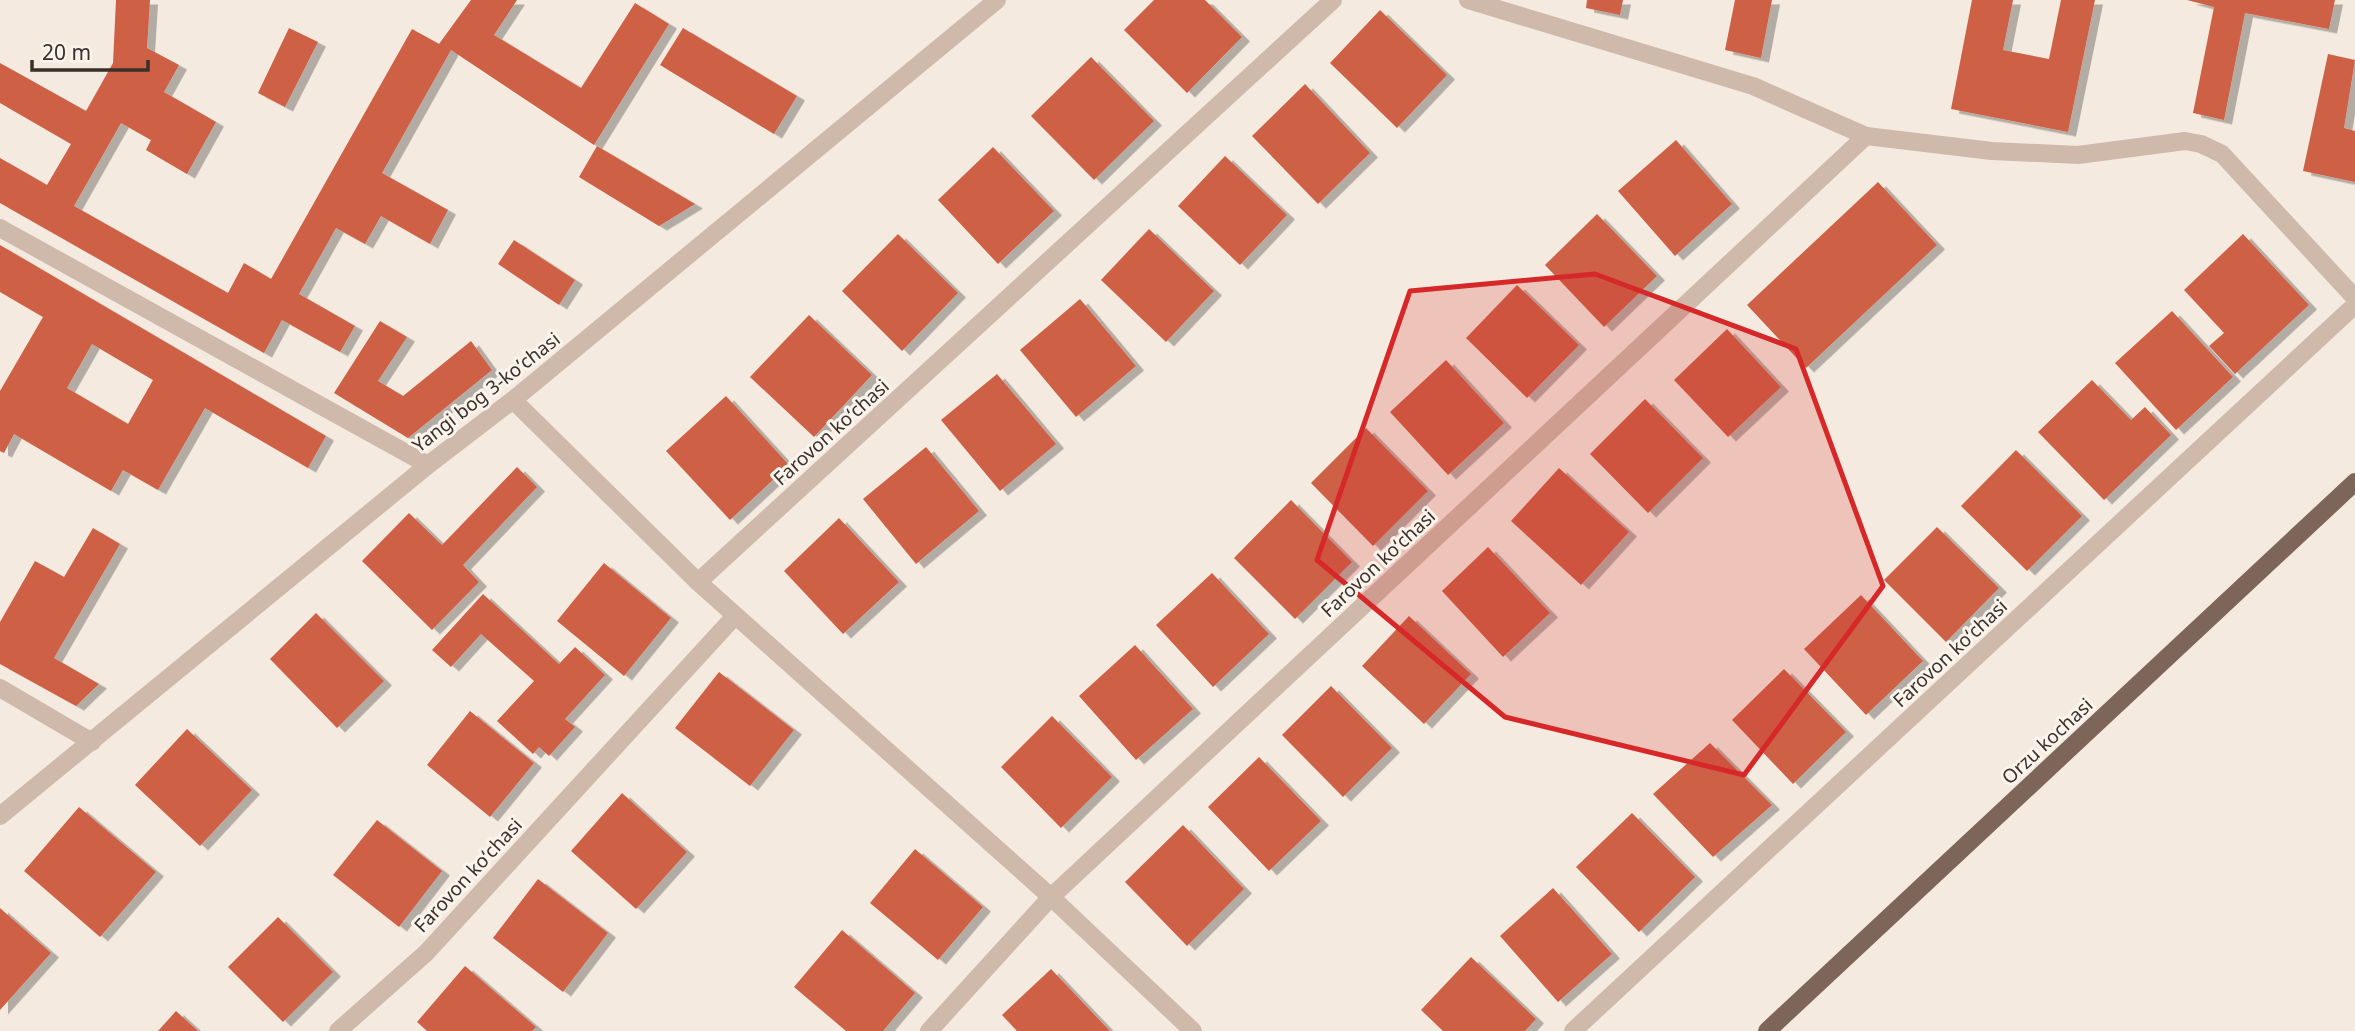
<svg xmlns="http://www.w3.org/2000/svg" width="2355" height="1031" viewBox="0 0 2355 1031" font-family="'Noto Sans',sans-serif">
	<defs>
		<filter id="shadow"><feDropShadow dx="8" dy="4.5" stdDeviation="0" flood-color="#0004"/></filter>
	</defs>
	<rect width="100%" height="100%" fill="#f4eadf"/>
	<g fill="#cd6145" fill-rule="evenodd" filter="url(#shadow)">
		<polygon points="116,0 150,0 147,48 179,65 164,92 216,122 187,174 146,150 151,140 121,123 74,206 228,293 244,263 271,279 412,29 439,44 471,0 517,0 494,35 581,88 635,3 669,24 594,145 451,50 382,173 448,210 430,244 381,216 365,244 336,228 299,294 355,326 340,352 282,320 264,353 0,203 0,158 47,185 71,144 0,103 0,63 86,111 113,63"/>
		<polygon points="1154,0 1205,0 1242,37 1187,93 1124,30"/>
		<polygon points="1587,0 1623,0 1620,15 1586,8"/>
		<polygon points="1735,0 1772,0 1761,58 1725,50"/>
		<polygon points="1972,0 2013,0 2003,50 2049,59 2061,0 2095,0 2068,132 1951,109"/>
		<polygon points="2187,0 2335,0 2329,29 2245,13 2224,120 2193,113 2214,7"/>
		<polygon points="1380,10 1447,75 1397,128 1330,63"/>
		<polygon points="289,28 318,42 285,107 258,93"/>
		<polygon points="683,28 797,96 774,134 660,65"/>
		<polygon points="2328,54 2355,60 2344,128 2355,131 2355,182 2303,171"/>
		<polygon points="1091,57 1154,121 1094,180 1031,116"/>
		<polygon points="1305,84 1370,153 1318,204 1252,136"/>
		<polygon points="1676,140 1732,204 1675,256 1618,191"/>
		<polygon points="597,146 695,204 659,226 579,177"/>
		<polygon points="993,147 1054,211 998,264 938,200"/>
		<polygon points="1225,156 1287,215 1240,265 1178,206"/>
		<polygon points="1878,182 1937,245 1806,368 1747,305"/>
		<polygon points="1597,214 1657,276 1604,327 1545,265"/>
		<polygon points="1149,229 1214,291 1166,342 1101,280"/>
		<polygon points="898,234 958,293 902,351 842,291"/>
		<polygon points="2243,234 2309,305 2235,374 2209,346 2224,333 2184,290"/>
		<polygon points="514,240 575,280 559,305 498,264"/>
		<path d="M 0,245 L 326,436 L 308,468 L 205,408 L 158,490 L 123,470 L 111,491 L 14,434 L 4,453 L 0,451 L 0,391 L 43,317 L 0,292 ZM 92,344 L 153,380 L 128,424 L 67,388 Z"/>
		<polygon points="1517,285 1579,345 1527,398 1466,338"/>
		<polygon points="1080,299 1136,366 1076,417 1020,350"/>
		<polygon points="2172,311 2233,377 2176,430 2115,363"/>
		<polygon points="809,315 872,375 814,437 750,377"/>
		<polygon points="380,321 407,337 378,381 403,396 471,341 492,370 408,438 334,393"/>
		<polygon points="1727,329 1781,387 1728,437 1674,380"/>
		<polygon points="1446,360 1504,423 1448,475 1390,412"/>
		<polygon points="997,374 1056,444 1000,491 941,420"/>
		<polygon points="2092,380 2131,420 2145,407 2171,435 2104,500 2038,432"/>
		<polygon points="726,396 789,465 730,520 666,451"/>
		<polygon points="1645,399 1703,458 1648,513 1590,454"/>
		<polygon points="1366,428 1428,491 1373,546 1311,483"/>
		<polygon points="926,447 979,511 916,564 863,499"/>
		<polygon points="2016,450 2082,516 2027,571 1961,506"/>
		<polygon points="517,467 537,487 463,565 479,582 432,630 362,561 409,513 442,545"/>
		<polygon points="1559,468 1629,532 1581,585 1511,521"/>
		<polygon points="1291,500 1352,562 1295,619 1234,558"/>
		<polygon points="839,518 899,582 843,634 784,571"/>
		<polygon points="1937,527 1999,588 1946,642 1884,580"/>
		<polygon points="93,528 120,544 54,658 99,684 76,706 0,664 0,622 35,561 64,577"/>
		<polygon points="1488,547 1550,613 1503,657 1442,591"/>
		<polygon points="604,563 671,618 624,676 557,621"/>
		<polygon points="1212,573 1269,634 1213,687 1156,625"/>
		<polygon points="483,594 559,664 575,647 605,675 565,719 575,727 549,756 539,747 533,754 497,721 534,681 481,634 451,667 432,650"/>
		<polygon points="1861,595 1923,661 1866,715 1804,649"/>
		<polygon points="316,613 384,681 337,728 270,659"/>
		<polygon points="1409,616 1471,674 1424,724 1362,666"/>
		<polygon points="1135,645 1193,709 1136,760 1079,696"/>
		<polygon points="1784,669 1846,732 1793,784 1732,720"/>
		<polygon points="719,672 794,730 750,786 675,728"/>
		<polygon points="1331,686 1392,748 1343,797 1282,735"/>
		<polygon points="470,711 534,763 490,817 427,765"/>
		<polygon points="1052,716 1112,777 1061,828 1001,767"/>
		<polygon points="187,729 252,790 200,846 135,785"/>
		<polygon points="1710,743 1772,805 1713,857 1653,794"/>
		<polygon points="1259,757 1321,821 1269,871 1208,807"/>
		<polygon points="622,793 687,852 636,909 571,851"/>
		<polygon points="79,807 156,872 100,937 24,871"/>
		<polygon points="1632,813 1695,877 1639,932 1576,867"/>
		<polygon points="377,820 442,871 399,927 333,875"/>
		<polygon points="1183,825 1244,889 1187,946 1125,882"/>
		<polygon points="915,849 983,907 938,960 870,903"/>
		<polygon points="538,879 608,933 563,992 493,938"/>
		<polygon points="1553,888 1612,954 1558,1002 1500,936"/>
		<polygon points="0,908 51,953 0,1010"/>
		<polygon points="278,917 333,972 283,1022 228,967"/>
		<polygon points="842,930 915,993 883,1031 846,1031 794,987"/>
		<polygon points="1471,957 1536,1019 1525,1031 1443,1031 1421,1010"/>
		<polygon points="465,966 536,1027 532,1031 427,1031 417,1022"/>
		<polygon points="1051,969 1110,1031 1017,1031 1002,1015"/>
		<polygon points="176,1011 198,1031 158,1031"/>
	</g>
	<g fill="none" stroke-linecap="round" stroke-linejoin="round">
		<g stroke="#ceb9aa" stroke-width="18">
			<polyline points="1468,0 1753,86 1866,136 1992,151 2078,155 2185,141 2201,144 2222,154 2355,298"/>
			<polyline points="0,228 428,465"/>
			<polyline points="513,400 698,582 1051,897 1193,1031"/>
			<polyline points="698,582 1333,0"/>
			<polyline points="0,688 92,742"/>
			<polyline points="0,816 428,465 513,400 997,0"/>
			<polyline points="338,1031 426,953 735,616"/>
			<polyline points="929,1031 1051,897 1866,136"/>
			<polyline points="1573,1031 2355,305"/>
		</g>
		<polyline stroke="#7e655a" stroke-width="18" points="1767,1031 2355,482"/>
	</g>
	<path fill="#d62828" fill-opacity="0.2" stroke="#d62828" stroke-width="5" stroke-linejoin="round" d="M 1595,274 L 1796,349 L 1883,586 L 1744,775 L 1505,717 L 1317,560 L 1410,291 Z"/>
	<g text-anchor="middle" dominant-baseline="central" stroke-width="6" stroke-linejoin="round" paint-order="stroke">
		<g font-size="19" fill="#3b2f2a" stroke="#fbf4ec">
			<text transform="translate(486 392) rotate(-38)">Yangi bog 3-koʼchasi</text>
			<text transform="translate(831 432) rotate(-42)">Farovon koʻchasi</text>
			<text transform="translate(1378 563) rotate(-43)">Farovon koʻchasi</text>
			<text transform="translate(1950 653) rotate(-43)">Farovon koʻchasi</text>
			<text transform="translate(2047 741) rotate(-43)">Orzu kochasi</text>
			<text transform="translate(468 875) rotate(-47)">Farovon koʻchasi</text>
		</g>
	</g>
	<path d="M32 60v10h116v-10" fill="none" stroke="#3b2f2a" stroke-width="3.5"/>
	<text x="42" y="60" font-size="21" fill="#3b2f2a" stroke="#fbf4ec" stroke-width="5" paint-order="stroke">20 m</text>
</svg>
